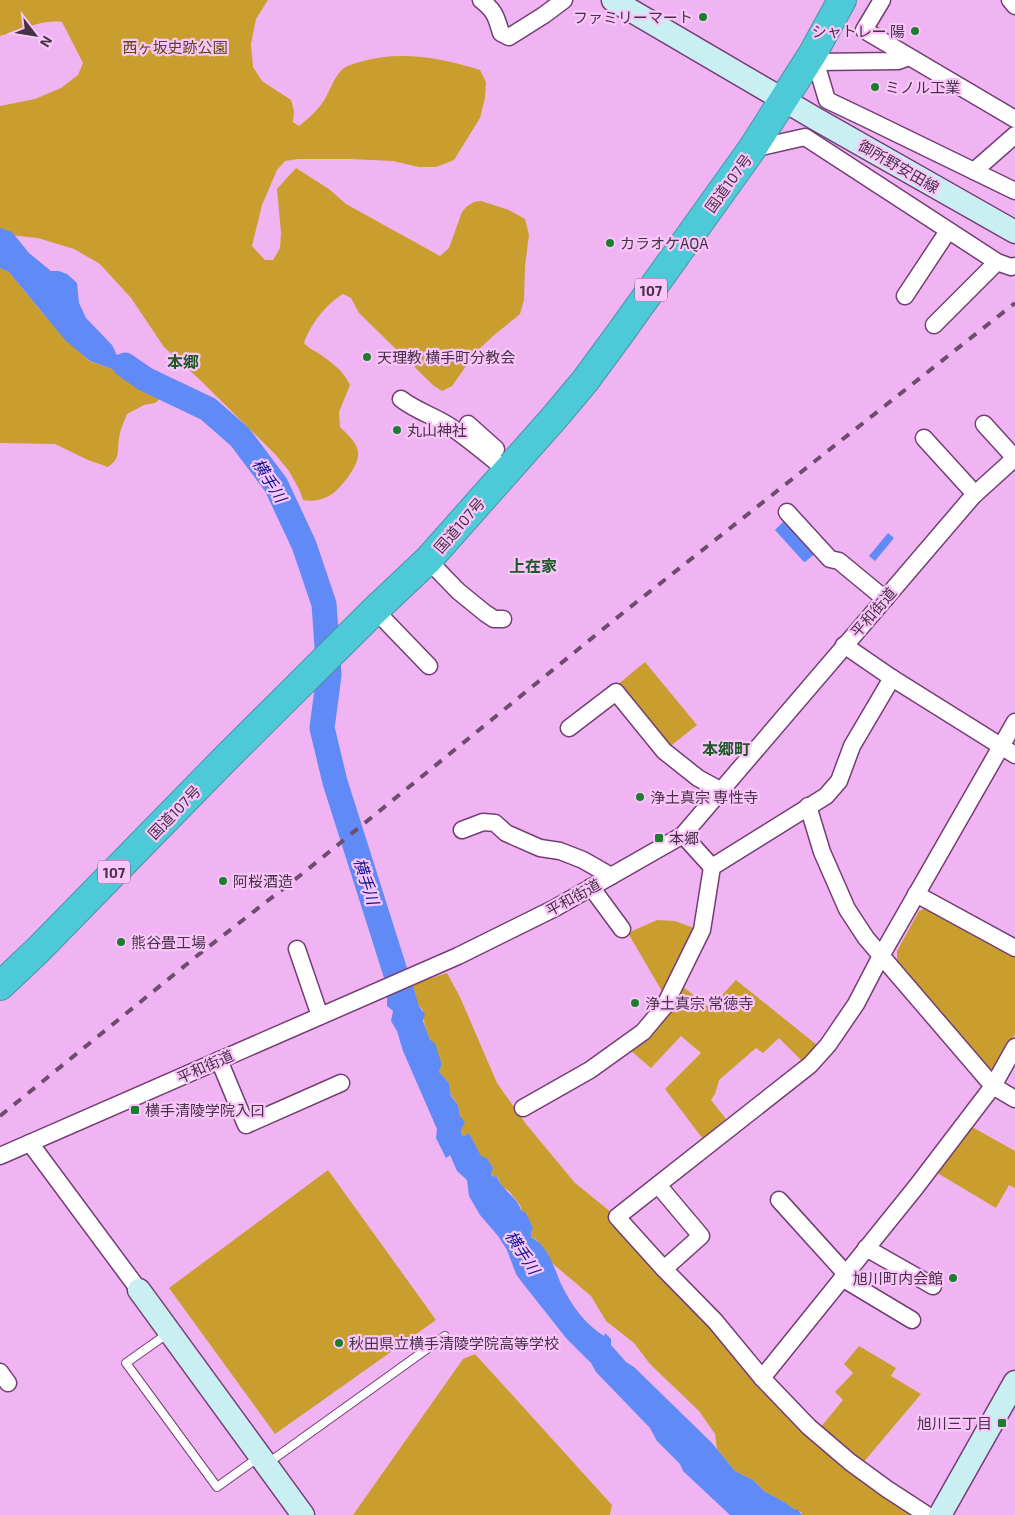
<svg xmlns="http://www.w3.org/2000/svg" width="1015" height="1515" viewBox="0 0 1015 1515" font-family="'Exo 2','Noto Sans JP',sans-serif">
	<rect width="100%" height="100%" fill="#f1b4f2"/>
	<g fill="#c99e2f">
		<path d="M 0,0 L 268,0 L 256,19 L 251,44 L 253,67 L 262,81 L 291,100 L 294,111 L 293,122 L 299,126 C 309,118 318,110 325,99 C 330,90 333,80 340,72 C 344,66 353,64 360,62 C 400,50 441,58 480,70 L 486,82 L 485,98 L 480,118 L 454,160 L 436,167 L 419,167 L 393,161 L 351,159 L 298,159 L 285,161 L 277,170 L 262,205 L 252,246 L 265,260 L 273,260 L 280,248 L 281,233 L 277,189 L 296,168 L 329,189 L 346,204 L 440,256 L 449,248 L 462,212 L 466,207 L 474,202 L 481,201 L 509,210 L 525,219 L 529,235 L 525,266 L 524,300 L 520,314 L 493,336 L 476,352 L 452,386 L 442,391 L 434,386 L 359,313 L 351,298 L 343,294 C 326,304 310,325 304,343 C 308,348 312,349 318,353 C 330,361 344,371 350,385 L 339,412 L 340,427 C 346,433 357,442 358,452 C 360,464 342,487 332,494 C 324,500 312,502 303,500 L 299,489 L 289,471 L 275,454 L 199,379 L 164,347 L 131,298 L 100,264 L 74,249 L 38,238 L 0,234 L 0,106 L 35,99 L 61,88 L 78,75 L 83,63 L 62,22 C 39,19 21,31 0,36 Z"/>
		<path d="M 0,268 L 9,272 L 45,316 L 89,361 L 112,369 L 152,390 L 160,399 L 155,403 L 144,405 L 127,414 C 124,422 120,430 119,438 C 117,451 121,458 108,467 L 88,460 L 55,444 L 0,443 Z"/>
		<polygon points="645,662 697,725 668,748 616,686"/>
		<polygon points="930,906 1015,954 1015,1034 995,1069 985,1069 897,968 897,951 919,911"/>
		<polygon points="657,920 675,921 697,929 663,993 628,933"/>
		<path d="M 447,973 L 460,997 L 497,1083 L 526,1124 L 575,1183 L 617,1217 L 809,1427 L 927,1515 L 802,1515 L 801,1512 L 794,1509 L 786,1503 L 764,1491 L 753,1480 L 735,1471 L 717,1449 L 715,1434 L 699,1411 L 650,1364 L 634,1343 L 606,1321 L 591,1296 L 552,1263 L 546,1251 L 536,1239 L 531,1237 L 520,1205 L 509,1191 L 502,1187 L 497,1176 L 494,1177 L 491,1173 L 493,1168 L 487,1158 L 481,1157 L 469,1133 L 464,1136 L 461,1134 L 460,1116 L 458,1105 L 451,1095 L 449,1083 L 439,1072 L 442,1064 C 433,1047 423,1030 423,1010 L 417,1004 L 413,984 Z"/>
		<polygon points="736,980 817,1045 803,1062 779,1038 763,1053 756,1048 719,1080 715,1094 711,1100 726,1119 703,1139 665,1089 701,1053 681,1036 651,1068 630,1050 682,986 710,1008"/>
		<polygon points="972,1127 1015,1151 1015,1188 1009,1185 996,1208 934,1171"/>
		<polygon points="328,1170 436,1320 275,1434 169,1288"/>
		<polygon points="859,1346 896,1368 891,1376 921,1394 862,1464 820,1428 843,1400 835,1392 853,1373 844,1364"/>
		<polygon points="475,1354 612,1505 610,1515 353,1515 463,1359"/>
	</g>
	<g fill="#608af5">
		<polygon points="0,228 12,232 29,253 51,271 59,271 67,274 77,283 79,303 86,318 112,345 117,355 158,377 152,390 112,369 90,361 65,340 9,272 0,268"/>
		<polygon points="786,519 816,553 805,562 803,561 775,530"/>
		<polygon points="888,533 894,538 875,561 869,556"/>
		<path d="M 413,984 L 417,1004 L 425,1014 L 423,1021 L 430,1040 L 435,1043 L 441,1062 L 442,1064 L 439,1072 L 449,1083 L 451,1096 L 458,1105 L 460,1116 L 465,1122 L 461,1130 L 461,1134 L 464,1136 L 469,1133 L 481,1156 L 487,1158 L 493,1168 L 491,1174 L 494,1177 L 496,1175 C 498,1179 500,1184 503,1187 C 510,1195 518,1200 521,1210 L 526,1213 L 533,1228 L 531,1231 L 531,1237 C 549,1246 554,1269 562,1286 C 572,1306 585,1324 604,1336 L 605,1333 L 611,1339 L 611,1345 L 626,1362 L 634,1367 L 712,1443 L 735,1471 L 753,1480 L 764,1491 L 786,1503 L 794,1509 L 798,1510 L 802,1515 L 730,1515 L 683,1471 L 680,1464 L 657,1441 L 650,1428 L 596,1372 L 591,1363 L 566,1338 L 521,1281 L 516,1274 L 507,1250 L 498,1236 L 480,1215 L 469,1196 L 467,1180 L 457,1171 L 450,1155 L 446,1158 L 436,1138 L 437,1129 L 403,1051 L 397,1031 L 391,1021 L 393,1011 L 387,1006 L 387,994 Z"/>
	</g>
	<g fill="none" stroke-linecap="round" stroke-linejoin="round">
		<polyline stroke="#608af5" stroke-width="25" points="125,365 145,379 208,409 240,437 276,485 304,545 324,604 329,675 322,728 335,782 406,1006"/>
		<defs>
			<g id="lane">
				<polyline points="167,1334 126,1363 217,1487 259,1457"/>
				<polyline points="268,1463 445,1336"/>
			</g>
			<g id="street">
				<path d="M 481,0 C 495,11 496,16 501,33 L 509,37 L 544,15 L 564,0"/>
				<polyline points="882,0 864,30 1015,119"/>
				<polyline points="1010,0 1015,6"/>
				<polyline points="813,53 827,100 869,120 1015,191"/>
				<polyline points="816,62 898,61 909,57"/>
				<polyline points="752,149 805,137 997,262 1011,267 1015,266"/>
				<polyline points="974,171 1015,135"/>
				<polyline points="905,296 948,231"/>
				<polyline points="934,325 997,262"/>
				<path d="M 401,399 C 416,411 435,416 451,427 C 471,441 489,456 507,471"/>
				<polyline points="468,424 496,449"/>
				<polyline points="924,438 975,494"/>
				<polyline points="787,512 830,559 839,561 885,599"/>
				<polyline points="428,560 458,591 485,613 494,619 503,619"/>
				<polyline points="375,610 429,666"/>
				<polyline points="844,645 892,678 1015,755"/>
				<polyline points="569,728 616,692 664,751 698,778 722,791"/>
				<polyline points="808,806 822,852 847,909 866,938 993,1086 1015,1099"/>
				<polyline points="462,830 483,822 495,823 506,833 540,848 560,851 583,860 611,876"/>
				<polyline points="683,835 712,867"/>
				<polyline points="591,887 622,929"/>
				<polyline points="916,894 1015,948"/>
				<polyline points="297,949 320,1016"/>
				<polyline points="219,1060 246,1125 341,1083"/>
				<polyline points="523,1108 590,1070 643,1032 664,1007 702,930 712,867 826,796 839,781 852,746 892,678"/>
				<polyline points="30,1143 139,1290"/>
				<polyline points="0,1156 458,956 555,908 683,835 973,496 1015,458 984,424"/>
				<polyline points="658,1185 701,1236 664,1269"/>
				<polyline points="779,1200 846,1274"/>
				<polyline points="866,1248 933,1286"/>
				<polyline points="842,1278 912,1320"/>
				<polyline points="0,1372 8,1383"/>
				<polyline points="762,1378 916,1187 993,1086 1015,1047"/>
				<polyline points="927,1515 887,1489 850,1462 809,1427 762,1378 715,1321 664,1269 617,1217 810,1065 828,1045 856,1004 881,956 1015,722"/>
			</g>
			<g id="secondary">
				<polyline points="613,0 816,119 1015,232"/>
				<polyline points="139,1290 303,1515"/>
				<polyline points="940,1515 1015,1382"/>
			</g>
			<polyline id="highway" points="0,986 40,948 227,757 375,610 428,560 554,418 585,381 621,332 752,149 813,53 842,0"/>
		</defs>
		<use href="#lane" stroke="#733e75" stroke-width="10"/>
		<use href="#street" stroke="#733e75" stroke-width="19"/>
		<use href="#secondary" stroke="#733e75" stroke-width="25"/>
		<use href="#highway" stroke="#4c93a6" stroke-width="30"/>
		<use href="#lane" stroke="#fff" stroke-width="8"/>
		<use href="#street" stroke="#fff" stroke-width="16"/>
		<use href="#secondary" stroke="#caeff3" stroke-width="22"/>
		<use href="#highway" stroke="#4dc9d8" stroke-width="28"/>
		<polyline stroke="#6d4c6d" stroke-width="4" stroke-dasharray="9 9" stroke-linecap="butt" points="0,1116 198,955 302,874 624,612 1015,303"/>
	</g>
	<g fill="#1c7d2f" stroke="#f8c6f8" stroke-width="2">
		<circle cx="703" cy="17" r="5"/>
		<circle cx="915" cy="31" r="5"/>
		<circle cx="875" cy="87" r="5"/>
		<circle cx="610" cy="243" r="5"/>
		<circle cx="367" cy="357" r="5"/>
		<circle cx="397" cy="430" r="5"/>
		<circle cx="640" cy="797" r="5"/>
		<rect x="654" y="833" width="10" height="10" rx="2.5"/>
		<circle cx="223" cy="881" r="5"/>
		<circle cx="121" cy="942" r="5"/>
		<circle cx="635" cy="1003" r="5"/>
		<rect x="130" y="1105" width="10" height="10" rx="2.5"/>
		<circle cx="953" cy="1278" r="5"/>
		<circle cx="339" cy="1343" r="5"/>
		<rect x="997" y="1418" width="10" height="10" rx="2.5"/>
	</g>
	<g text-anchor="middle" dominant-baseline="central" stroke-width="4.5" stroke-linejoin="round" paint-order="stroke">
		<g fill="#f8c6f8" stroke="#7e5d7e" stroke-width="1">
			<rect x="635" y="278.5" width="32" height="23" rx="4"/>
			<rect x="98" y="860.5" width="32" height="23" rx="4"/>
		</g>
		<g font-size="14" font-weight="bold" fill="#493049">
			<text x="651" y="290">107</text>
			<text x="114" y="872">107</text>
		</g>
		<g font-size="15" fill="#493049" stroke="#f8c6f8" text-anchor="start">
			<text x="693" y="17" text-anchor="end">ファミリーマート</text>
			<text x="905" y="31" text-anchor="end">シャトレー 陽</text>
			<text x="885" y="87">ミノル工業</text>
			<text x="620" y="243">カラオケAQA</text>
			<text x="377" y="357">天理教 横手町分教会</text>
			<text x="407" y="430">丸山神社</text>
			<text x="650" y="797">浄土真宗 専性寺</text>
			<text x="669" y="838">本郷</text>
			<text x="233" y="881">阿桜酒造</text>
			<text x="131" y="942">熊谷畳工場</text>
			<text x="645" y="1003">浄土真宗 常徳寺</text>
			<text x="145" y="1110">横手清陵学院入口</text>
			<text x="943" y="1278" text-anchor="end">旭川町内会館</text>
			<text x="349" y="1343">秋田県立横手清陵学院高等学校</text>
			<text x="992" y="1423" text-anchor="end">旭川三丁目</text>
		</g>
		<g font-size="15" fill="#5d470a" stroke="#f8c6f8">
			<text x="175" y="47">西ヶ坂史跡公園</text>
		</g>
		<g font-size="15" fill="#493049" stroke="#f8c6f8">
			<text transform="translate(899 166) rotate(30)">御所野安田線</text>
			<text transform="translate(728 183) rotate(-54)">国道107号</text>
			<text transform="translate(459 525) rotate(-49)">国道107号</text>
			<text transform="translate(873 612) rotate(-49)">平和街道</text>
			<text transform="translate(174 812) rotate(-46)">国道107号</text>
			<text transform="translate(573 897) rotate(-29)">平和街道</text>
			<text transform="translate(205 1066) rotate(-24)">平和街道</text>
		</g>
		<g font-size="16" font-weight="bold" fill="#1e5827" stroke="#f8c6f8">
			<text x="183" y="361">本郷</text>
			<text x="533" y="565">上在家</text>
			<text x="726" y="748">本郷町</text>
		</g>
		<g font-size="16" font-style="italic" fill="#091092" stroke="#f8c6f8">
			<text transform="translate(270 480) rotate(58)">横手川</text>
			<text transform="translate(367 881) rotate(72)">横手川</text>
			<text transform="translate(523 1252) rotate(57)">横手川</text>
		</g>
	</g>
	<g transform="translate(35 35) rotate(121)" stroke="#f8c6f8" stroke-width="4" paint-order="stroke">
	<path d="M0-4L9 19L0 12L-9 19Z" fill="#493049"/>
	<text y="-8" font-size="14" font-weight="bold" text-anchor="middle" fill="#493049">N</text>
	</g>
</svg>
